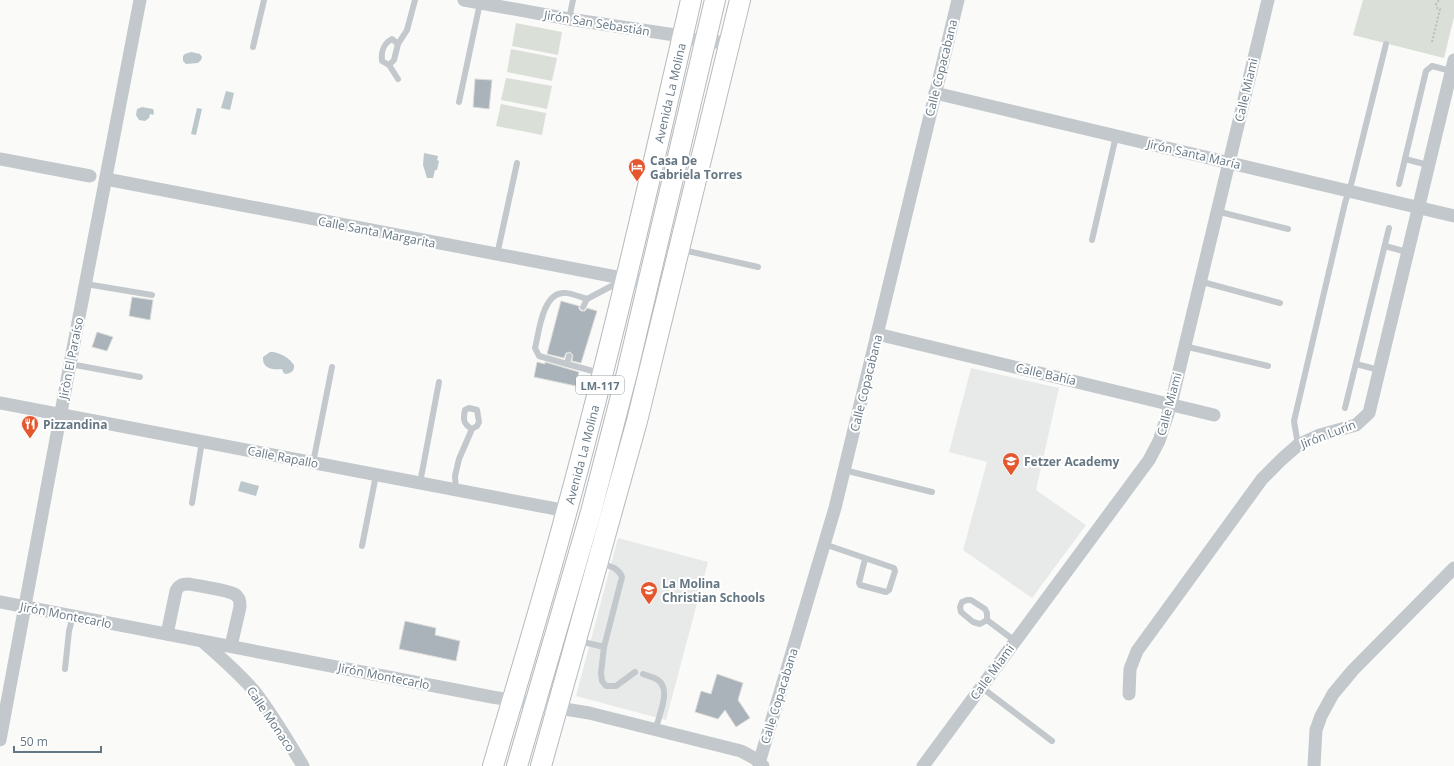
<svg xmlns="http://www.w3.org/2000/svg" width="1454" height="766" viewBox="0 0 1454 766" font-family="'Open Sans',sans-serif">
	<rect width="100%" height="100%" fill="#fafaf8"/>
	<g fill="#e8e9e9">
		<polygon points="971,368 1059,388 1036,490 1086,525 1032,598 963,550 987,462 949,452"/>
		<polygon points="618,538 708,562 666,720 576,696"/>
	</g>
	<g fill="#dadfd7">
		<polygon points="1363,0 1454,0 1454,17 1444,58 1353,35"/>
		<polygon points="516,23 562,32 558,55 512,46"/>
		<polygon points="511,49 557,58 552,81 507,72"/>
		<polygon points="506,78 552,86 547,109 501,100"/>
		<polygon points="501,104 546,113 542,135 496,126"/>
	</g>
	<g fill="#bbc7cb">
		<polygon points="191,52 200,54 202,57 201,60 198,63 186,64 183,61 183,56 185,54"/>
		<polygon points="226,91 234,93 230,110 221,108"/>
		<polygon points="142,107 153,109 154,112 153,115 150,114 149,118 145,121 139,120 136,115 137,109"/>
		<polygon points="197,108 202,109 196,135 191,134"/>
		<polygon points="424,153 438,156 437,160 439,161 437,170 435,170 433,178 427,178 423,165"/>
		<path d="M 270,352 C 278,351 290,358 294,365 C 295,370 291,374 285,374 L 283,372 L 282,369 C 273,370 262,369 263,357 Z"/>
		<polygon points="241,481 259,486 256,496 238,491"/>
	</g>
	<g fill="#aab3b9" stroke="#dcdcda">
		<polygon points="475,79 492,80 489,109 473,107"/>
		<polygon points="132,297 153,300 150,320 129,316"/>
		<polygon points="561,301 579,306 579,309 581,311 585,311 587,308 597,311 581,363 572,361 573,355 570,352 566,353 564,358 547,354"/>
		<polygon points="97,332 113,337 107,351 92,347"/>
		<polygon points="537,362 545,364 545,362 579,372 576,386 534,377"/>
		<polygon points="405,621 436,628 435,635 460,641 456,661 399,649"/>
		<polygon points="717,674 743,683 738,700 750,718 736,727 725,710 718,719 695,712 701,691 711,694"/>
	</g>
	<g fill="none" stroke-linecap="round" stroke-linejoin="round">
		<defs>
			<g id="primary">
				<path id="s1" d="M 493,766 C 518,681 544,596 567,510 C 613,341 652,170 691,0"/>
				<polyline points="517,766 591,512 627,373 715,0"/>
				<polyline points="541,766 637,421 740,0"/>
			</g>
		</defs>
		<use href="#primary" stroke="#b5babe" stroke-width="22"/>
		<polyline stroke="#bbbfc2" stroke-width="2" stroke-dasharray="2 2" stroke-linecap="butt" points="1432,42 1440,9 1437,8 1436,4 1439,0"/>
		<g stroke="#c3c8cc" stroke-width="6">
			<polyline points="569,19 573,0"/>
			<polyline points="398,44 407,30 415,0"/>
			<polyline points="253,47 264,0"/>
			<path d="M 389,65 L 394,60 L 398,44 L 392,39 C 383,44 381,51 382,61 L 389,65 L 398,79"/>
			<polyline points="459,102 480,3"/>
			<polyline points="1405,159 1428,165"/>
			<polyline points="1399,184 1426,71 1432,66 1451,71"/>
			<polyline points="1216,211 1288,229"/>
			<polyline points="1092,240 1116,136"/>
			<polyline points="1385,246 1407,252"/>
			<polyline points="683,250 758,267"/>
			<polyline points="497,255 517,163"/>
			<polyline points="1199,281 1280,303"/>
			<polyline points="86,284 152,295"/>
			<polyline points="583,307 587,299 621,281"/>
			<polyline points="1184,346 1268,366"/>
			<polyline points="569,356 567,364 600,373"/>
			<polyline points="70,364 140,377"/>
			<path d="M 567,364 L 539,356 L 535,348 C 539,333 542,294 563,293 C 568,292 581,297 587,299"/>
			<polyline points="1356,364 1379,370"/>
			<polyline points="1345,408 1389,228"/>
			<polyline points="1298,445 1294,421 1345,203 1352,181 1386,44"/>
			<polyline points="313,463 332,367"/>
			<polyline points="844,470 932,492"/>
			<polyline points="420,483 439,382"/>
			<path d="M 456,490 L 455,476 L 459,459 L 472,429 L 477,426 L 479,422 L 477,410 L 469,408 L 465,410 C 463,419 463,424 472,429"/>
			<polyline points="192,503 202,441"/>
			<polyline points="824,544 894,568 895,571 889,590 886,592 860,585 859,583 865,559"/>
			<polyline points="362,546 376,475"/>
			<path d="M 600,563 C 609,566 618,567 622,577 L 604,647"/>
			<polyline points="987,620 980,624 973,622 961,612 960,607 962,602 967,600 971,600 985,609 987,613 987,620 1015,641"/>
			<polyline points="579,641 604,647 601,673 602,681 606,686 616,686 635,672"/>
			<polyline points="65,669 69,631 73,616"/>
			<path d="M 643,674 C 648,676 654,677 658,680 C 672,690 658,716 656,729"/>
			<polyline points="981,687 1052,741"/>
		</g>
		<g stroke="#c3c8cc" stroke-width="13">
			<polyline points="464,0 569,19 675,35 705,42 729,42"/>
			<polyline points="935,93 1454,216"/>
			<polyline points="0,159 90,176"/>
			<polyline points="106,179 648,283"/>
			<polyline points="877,334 1214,415"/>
			<polyline points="0,403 567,511"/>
			<polyline points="0,602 492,697 589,713 741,751 754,758 763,766"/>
			<path d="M 167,634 L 176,591 C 179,585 182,584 189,584 C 198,586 229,590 236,595 C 240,599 240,602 240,607 L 231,646"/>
			<path d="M 202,641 C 220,657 239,673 255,692 C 273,715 288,741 303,766"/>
			<polyline points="1129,694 1130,669 1137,651 1262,479 1282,459 1298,445 1320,435 1356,425 1369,413 1454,60"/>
			<polyline points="0,740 70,364 140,0"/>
			<polyline points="759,763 835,508 958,0"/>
			<polyline points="923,766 1149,460 1159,441 1171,404 1268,0"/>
			<polyline points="1314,766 1316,730 1321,716 1333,694 1353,670 1454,568"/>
		</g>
		<use href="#primary" stroke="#fff" stroke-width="20"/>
	</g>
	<defs>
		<symbol id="hotel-pin" viewBox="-11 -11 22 30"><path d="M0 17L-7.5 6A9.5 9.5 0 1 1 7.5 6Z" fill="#e4572e" stroke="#fff"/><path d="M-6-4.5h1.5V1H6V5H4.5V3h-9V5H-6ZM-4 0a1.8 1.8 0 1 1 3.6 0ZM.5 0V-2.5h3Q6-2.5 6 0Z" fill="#fff"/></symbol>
		<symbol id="restaurant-pin" viewBox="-11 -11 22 30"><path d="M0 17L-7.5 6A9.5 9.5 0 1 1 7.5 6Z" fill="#e4572e" stroke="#fff"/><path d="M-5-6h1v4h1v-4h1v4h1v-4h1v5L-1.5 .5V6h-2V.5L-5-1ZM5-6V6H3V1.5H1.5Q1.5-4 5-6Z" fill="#fff"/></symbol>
		<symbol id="school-pin" viewBox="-11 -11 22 30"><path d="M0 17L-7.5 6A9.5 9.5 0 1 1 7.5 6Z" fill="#e4572e" stroke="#fff"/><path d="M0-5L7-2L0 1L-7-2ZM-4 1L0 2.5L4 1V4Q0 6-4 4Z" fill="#fff"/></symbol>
	</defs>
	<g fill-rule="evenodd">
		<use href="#hotel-pin" x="627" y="157" width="20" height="27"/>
		<use href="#restaurant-pin" x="20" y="414" width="20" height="27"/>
		<use href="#school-pin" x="1001" y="451" width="20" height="27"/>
		<use href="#school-pin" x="639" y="580" width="20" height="27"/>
	</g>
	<g text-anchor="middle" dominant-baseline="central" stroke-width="4" stroke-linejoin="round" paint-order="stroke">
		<rect fill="#fff" stroke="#939fa8" stroke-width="1" x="576" y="376" width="48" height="18" rx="3"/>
		<g font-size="11" font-weight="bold" fill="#657683">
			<text x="600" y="385">LM-117</text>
		</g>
		<g font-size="12" fill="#657683" stroke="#fff">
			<text transform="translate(597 23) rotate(9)">Jirón San Sebastián</text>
			<text transform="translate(941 68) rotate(-76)">Calle Copacabana</text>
			<text transform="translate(1246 90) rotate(-77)">Calle Miami</text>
			<text stroke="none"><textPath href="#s1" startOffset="696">Avenida La Molina</textPath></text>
			<text transform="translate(1194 154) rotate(13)">Jirón Santa María</text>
			<text transform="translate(377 232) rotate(11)">Calle Santa Margarita</text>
			<text transform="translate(71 358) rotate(-79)">Jiròn El Paraíso</text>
			<text transform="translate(1046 374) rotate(13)">Calle Bahía</text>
			<text transform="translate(866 383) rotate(-76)">Calle Copacabana</text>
			<text transform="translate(1169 404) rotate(-75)">Calle Miami</text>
			<text transform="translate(1328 434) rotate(-21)">Jirón Lurín</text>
			<text stroke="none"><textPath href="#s1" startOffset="324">Avenida La Molina</textPath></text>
			<text transform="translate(283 457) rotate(11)">Calle Rapallo</text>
			<text transform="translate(66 615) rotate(11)">Jirón Montecarlo</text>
			<text transform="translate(992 672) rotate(-54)">Calle Miami</text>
			<text transform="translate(384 676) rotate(11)">Jirón Montecarlo</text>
			<text transform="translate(779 696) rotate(-73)">Calle Copacabana</text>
			<text transform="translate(271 719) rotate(56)">Calle Monaco</text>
		</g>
		<g font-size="12" font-weight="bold" fill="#657683" stroke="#fff" text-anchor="start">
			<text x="650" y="160">Casa De<tspan x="650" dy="14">Gabriela Torres</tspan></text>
			<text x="43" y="424">Pizzandina</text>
			<text x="1024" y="461">Fetzer Academy</text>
			<text x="662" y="583">La Molina<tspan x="662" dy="14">Christian Schools</tspan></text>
		</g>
	</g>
	<path d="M14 746v6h87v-6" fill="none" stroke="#657683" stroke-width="2"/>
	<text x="20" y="746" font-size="12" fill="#657683" stroke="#ffffff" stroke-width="3" paint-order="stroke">50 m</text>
</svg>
